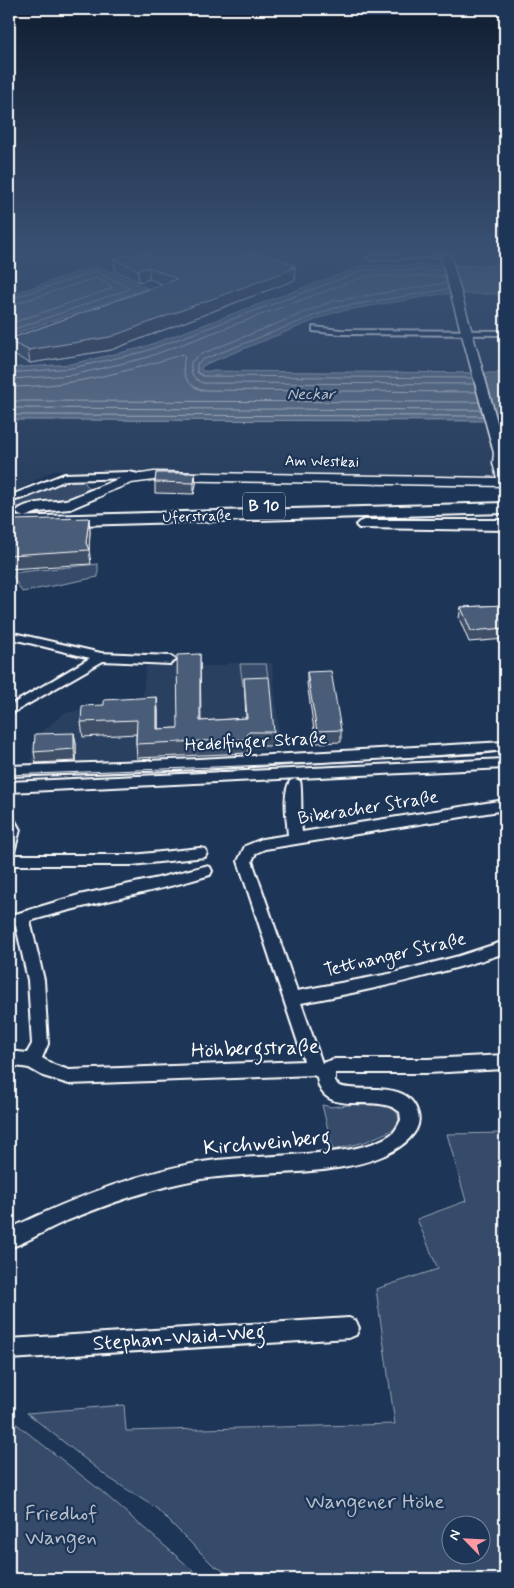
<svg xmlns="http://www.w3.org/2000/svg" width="514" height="1588" viewBox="0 0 514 1588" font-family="Mynerve,sans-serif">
	<rect width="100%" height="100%" fill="#1d3557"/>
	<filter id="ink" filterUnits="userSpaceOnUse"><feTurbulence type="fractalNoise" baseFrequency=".02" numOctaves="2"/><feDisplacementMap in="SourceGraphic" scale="10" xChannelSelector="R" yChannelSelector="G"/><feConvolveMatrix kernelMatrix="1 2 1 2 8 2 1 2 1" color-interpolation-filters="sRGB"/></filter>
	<g filter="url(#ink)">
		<g fill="#2a4161">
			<polygon points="9,254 505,254 505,265 364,265 141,348 71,364 9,368 9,336 146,288 96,266 9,295"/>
			<polygon points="442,294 505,294 505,373 202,371 201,368 206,364 335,312"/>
			<polygon points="9,420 505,421 505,476 53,471 9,495"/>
			<polygon points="230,663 272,663 281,749 31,764 33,740 64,713 93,708 105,703 142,702 146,666 220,666"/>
		</g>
		<g fill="#364b69" stroke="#9aa5b4" fill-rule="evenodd">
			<polygon points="76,480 84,482 90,489 83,497 37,506 11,507 13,501 43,491 63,481"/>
			<polygon points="98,564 98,577 22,592 11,573"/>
			<polygon points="240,664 266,664 269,684 243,686"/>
			<path d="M 374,1102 C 389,1104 404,1111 397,1128 L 365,1142 L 333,1150 L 322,1105 L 331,1107 Z"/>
			<path d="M 505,1133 L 505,1579 L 238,1579 L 213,1565 L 156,1508 L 109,1478 L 27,1413 L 124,1405 L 126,1431 L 395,1424 L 376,1289 L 438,1269 L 417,1219 L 466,1201 L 447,1134 ZM 452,1526 L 482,1526 L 482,1556 L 452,1556 Z"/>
			<polygon points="9,1418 100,1490 203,1579 9,1579"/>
		</g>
		<g fill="#617289" stroke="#a0aab8">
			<polygon points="364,265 505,265 505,294 442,294 335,312 206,364 201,368 202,371 505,373 505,421 9,420 9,368 71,364 141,348"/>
			<polygon points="97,266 147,288 9,336 9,295"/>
		</g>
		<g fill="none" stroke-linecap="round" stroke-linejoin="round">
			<g stroke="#c0c7d0" stroke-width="1">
				<path d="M 446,283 L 333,301 L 199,355 L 191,362 C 190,373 193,379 203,383 L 474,384"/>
				<polyline points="448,289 334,308 202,360 197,364 197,372 203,376 472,378"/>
				<polyline points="9,299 96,272 129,287 127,290 9,331"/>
				<polyline points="9,306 95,278 112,286 110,289 9,324"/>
				<polyline points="9,373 72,368 143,352 365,270 443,270"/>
				<polyline points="9,379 73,375 145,358 366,276 445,276"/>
				<path d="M 9,387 C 69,387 126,372 183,354 L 185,356 C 181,372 185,384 201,390 L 476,392"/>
				<polyline points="9,401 479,402"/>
				<polyline points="9,408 481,410"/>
				<polyline points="9,415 483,416"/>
			</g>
			<defs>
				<g id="minor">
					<polygon points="402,254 449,254 445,256 371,260 367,258 371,256"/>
					<polygon points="313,327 341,330 505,331 505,335 341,334 313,331"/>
					<polygon points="129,472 143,475 144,477 139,480 129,478 66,480 29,496 9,502 9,496 64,474"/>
					<polygon points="9,632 101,653 170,656 176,660 170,664 103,661 9,715 9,706 90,658 9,638"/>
					<polygon points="505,742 505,750 479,753 199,769 9,776 9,766 199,759"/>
					<polygon points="505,759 505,768 9,792 9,782"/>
					<path d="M 295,779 L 300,781 C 302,785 301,823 302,832 L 505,800 L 505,810 L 265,849 L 256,853 L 252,861 L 297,991 L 389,974 L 459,956 L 505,941 L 505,953 C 438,975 371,990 301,1003 L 322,1063 L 335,1059 L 428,1059 L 505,1055 L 505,1069 L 428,1073 L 335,1073 L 335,1082 L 339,1086 C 364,1094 409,1078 418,1114 C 423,1133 400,1148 385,1155 C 333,1178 258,1170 201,1179 C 154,1187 108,1204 64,1222 C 45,1230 28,1242 9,1248 L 9,1229 C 69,1200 135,1173 202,1162 C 236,1157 271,1157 305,1154 C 333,1152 370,1150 393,1133 C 396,1130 399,1124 401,1120 L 400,1112 C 377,1091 322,1121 317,1077 L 313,1075 L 69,1084 L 43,1076 L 29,1068 L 9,1065 L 9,1051 L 27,1053 L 32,1044 L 28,980 L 16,926 L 9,928 L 9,916 L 79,895 L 158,878 L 205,866 L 210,867 L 212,871 L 210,875 C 151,893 90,903 30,921 L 44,980 L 48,1044 L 42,1058 L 54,1065 L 69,1070 L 304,1061 L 238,861 L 245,846 L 262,839 L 288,835 C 287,819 282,795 290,781 Z"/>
					<polygon points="9,818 14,819 20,830 14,852 9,853"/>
					<polygon points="200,848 205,849 207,853 205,857 132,865 9,865 9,855 132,855"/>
					<polygon points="349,1318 356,1321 359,1328 356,1335 349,1338 9,1359 9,1339"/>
				</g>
				<polygon id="major" points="440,254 450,254 505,450 505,486 154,480 131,483 98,496 92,492 93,489 123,477 154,472 497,478 493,463 494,453"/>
				<g id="highway">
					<path d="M 98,488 L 103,489 L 105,492 L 103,495 L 70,509 L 38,512 L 24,517 L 19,515 L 16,512 C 24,501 53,502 65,500 C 76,498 87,490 98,488 Z"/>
					<polygon points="505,503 505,513 9,527 9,517"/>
					<polygon points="364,520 505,520 505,530 359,528 356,525 359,522"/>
				</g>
			</defs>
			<use href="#minor" stroke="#fff" stroke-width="4"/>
			<use href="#major" stroke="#fff" stroke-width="3"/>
			<use href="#highway" stroke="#fff" stroke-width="4"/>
			<use href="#minor" fill="#1d3557" fill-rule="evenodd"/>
			<use href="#major" fill="#1d3557" fill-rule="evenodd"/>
			<use href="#highway" fill="#1d3557" fill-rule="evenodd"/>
			<polyline stroke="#fff" stroke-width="1" points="9,775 344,762 505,751"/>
		</g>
		<g fill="#405068" stroke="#fff">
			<polygon points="114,259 295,265 295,280 111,350 30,363 9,353 9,339 162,284 149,279 139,282 115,271"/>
			<polygon points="156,473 195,473 196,484 194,494 155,493 155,482"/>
			<polygon points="89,518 90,532 89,549 91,564 9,569 9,539"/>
			<polygon points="505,605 505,639 469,642 459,618 461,607"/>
			<polygon points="200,654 201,721 246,718 244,678 274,732 274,746 248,746 248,753 137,758 136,744 136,734 83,737 81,722 104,705 157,697 158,711 158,729 178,728"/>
			<polygon points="307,672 341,730 341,742 316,743 307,683"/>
			<polygon points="74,733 76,744 76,761 36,763 34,752"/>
		</g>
		<g fill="#344155" stroke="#fff">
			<polygon points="295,265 295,280 111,350 30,363 28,350"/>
			<polygon points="149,267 149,279 139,282 138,270"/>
			<polygon points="195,473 196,484 194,494 194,483"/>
			<polygon points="89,518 90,532 89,550 86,543"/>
			<polygon points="157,697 158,711 158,743 157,729"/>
			<polygon points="74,733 76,744 76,761 74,749"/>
		</g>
		<g fill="#4a5d79" stroke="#fff">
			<polygon points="130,254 267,254 295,265 290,267 295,268 110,337 28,350 9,341 9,339 177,279 149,267 138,270 114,259"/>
			<polygon points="156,473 195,473 194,483 155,482"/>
			<polygon points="89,518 86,543 89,550 9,555 9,539 12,520"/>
			<polygon points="505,605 505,628 471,631 461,607"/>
			<polygon points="200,654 200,721 247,718 244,678 269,677 274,732 248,732 247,739 136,744 137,720 81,722 82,706 104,705 104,700 157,697 157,729 178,728 177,655"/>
			<polygon points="331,671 341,730 317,731 307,672"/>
			<polygon points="74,733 74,749 34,752 35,734"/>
		</g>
	</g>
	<linearGradient id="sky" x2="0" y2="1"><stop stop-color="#101d30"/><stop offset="0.53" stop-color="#3a5174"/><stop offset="1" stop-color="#3a5174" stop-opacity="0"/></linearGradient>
	<rect width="514" height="476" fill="url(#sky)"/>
	<g text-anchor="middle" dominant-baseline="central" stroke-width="4.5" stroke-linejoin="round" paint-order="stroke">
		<g font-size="15" fill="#fff" stroke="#1d3557">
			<text transform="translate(322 462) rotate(1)">Am Westkai</text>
			<text transform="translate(197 517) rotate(-2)">Uferstraße</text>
		</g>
		<g font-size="16" font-style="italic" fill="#b8c0ca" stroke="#1d3557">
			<text x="311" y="394">Neckar</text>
		</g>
		<rect fill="#1d3557" stroke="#bbc2cd" stroke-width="1" x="243" y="492.5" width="42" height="27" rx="4"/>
		<g font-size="16" font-weight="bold" fill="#fff">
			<text x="264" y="506">B 10</text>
		</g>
		<g font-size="18" fill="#fff" stroke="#1d3557">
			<text transform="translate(256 742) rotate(-3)">Hedelfinger Straße</text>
			<text transform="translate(368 808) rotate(-9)">Biberacher Straße</text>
			<text transform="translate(395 955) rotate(-13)">Tettnanger Straße</text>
		</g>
		<g font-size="21" fill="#fff" stroke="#1d3557">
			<text transform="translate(255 1049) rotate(-2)">Höhbergstraße</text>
			<text transform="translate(267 1143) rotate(-5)">Kirchweinberg</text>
			<text transform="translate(179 1338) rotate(-4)">Stephan-Waid-Weg</text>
		</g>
		<g font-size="21" fill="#b9c0ca" stroke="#1d3557">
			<text x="375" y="1502">Wangener Höhe</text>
			<text x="61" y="1514">Friedhof<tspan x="61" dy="24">Wangen</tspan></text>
		</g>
	</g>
	<rect width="514" height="1588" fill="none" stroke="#1d3557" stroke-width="30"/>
	<rect x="15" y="15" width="484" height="1558" fill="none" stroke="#fff" stroke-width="2" filter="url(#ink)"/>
	<g transform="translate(466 1540) rotate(294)"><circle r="24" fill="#1d3557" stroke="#77869a"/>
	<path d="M0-4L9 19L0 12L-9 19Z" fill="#ff9aa2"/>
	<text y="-8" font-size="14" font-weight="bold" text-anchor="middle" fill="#ffffff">N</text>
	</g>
</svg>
